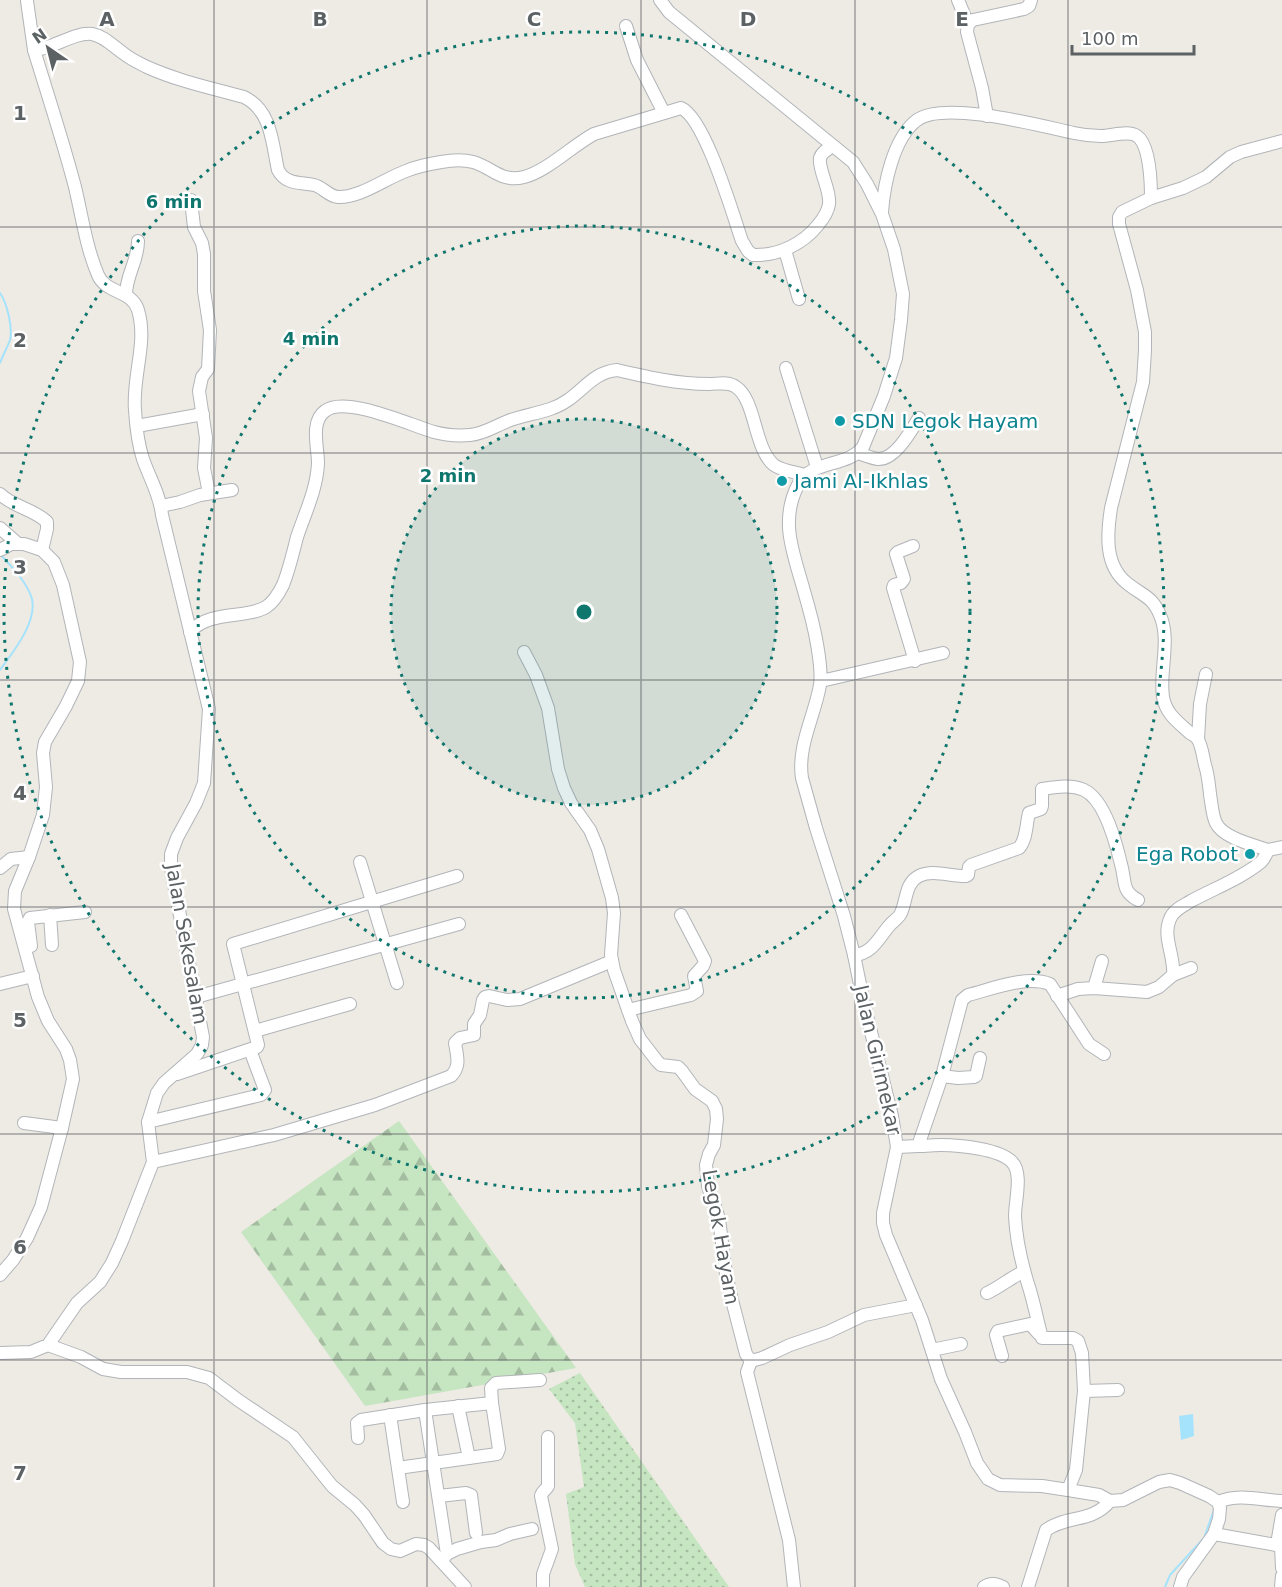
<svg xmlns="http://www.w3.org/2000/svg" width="1282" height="1587" viewBox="0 0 1282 1587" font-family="'DejaVu Sans',sans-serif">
	<defs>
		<pattern id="grass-dots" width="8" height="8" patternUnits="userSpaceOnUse" patternTransform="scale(1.5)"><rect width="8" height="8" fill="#c6e5c1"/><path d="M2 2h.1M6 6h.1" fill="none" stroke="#a4bda0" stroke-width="1.8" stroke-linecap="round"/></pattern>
		<pattern id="forest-firs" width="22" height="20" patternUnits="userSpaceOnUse" patternTransform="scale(1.5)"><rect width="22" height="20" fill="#c6e5c1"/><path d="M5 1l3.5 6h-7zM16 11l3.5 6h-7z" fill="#a4bda0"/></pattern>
	</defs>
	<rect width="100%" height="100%" fill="#eeeae4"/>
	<polygon fill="url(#grass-dots)" points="580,1373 729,1587 585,1587 575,1564 566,1494 584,1487 575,1423 549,1389"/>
	<polygon fill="url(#forest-firs)" points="399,1121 576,1368 365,1406 241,1232"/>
	<polygon fill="#a5e3fd" points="1193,1414 1194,1436 1181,1440 1179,1416"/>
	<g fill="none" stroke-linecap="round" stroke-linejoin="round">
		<g stroke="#a5e3fd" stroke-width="2">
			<path d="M 0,293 C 7,303 13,328 10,340 C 7,348 3,355 0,363"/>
			<path d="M 0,554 C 12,567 27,582 32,599 C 37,623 13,652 0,670"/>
			<polyline points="1165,1587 1170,1575 1204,1538 1215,1507"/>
		</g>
		<defs>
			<g id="minor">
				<path d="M 660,0 L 669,12 L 853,162 L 867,184 L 882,214 L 894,249 L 903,294 L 901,320 L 896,358 L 884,396 L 863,447 C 847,468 811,459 798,485 C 779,522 794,554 804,591 C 809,608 814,626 817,644 C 819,656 822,672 820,685 C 815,715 797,746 802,778 L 816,828 L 844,916 L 854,955 L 864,1004 L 892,1116 L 897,1147 L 883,1213 L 883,1223 L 886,1235 L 922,1320 L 941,1379 L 965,1432 L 977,1463 L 988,1479 L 1000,1485 L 1042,1486 L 1068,1490 L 1099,1495 L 1110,1501 L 1123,1500 L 1159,1482 L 1170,1480 L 1180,1483 L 1209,1496 L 1218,1502 L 1220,1508 L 1219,1519 L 1214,1534 L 1183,1577 L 1180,1587"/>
				<polyline points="958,0 968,24"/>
				<polyline points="27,1 34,50"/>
				<polyline points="626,26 637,60 664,113"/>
				<polyline points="987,116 982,88 967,32 968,24 973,20 1024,9 1029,6 1031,0"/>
				<polyline points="191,200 194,227 202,243 204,254 204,291 210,330 208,369 202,377 199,391 206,438 204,468 209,493"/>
				<path d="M 882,212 C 884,185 893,138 917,120 C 945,100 1041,126 1074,133 C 1083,135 1092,136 1101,136 C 1112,136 1128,130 1137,136 C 1150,145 1151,183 1151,198"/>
				<polyline points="785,250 799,299"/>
				<path d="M 126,295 C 126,274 138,262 138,241"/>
				<polyline points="786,368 817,467"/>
				<polyline points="137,426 203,414"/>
				<path d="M 858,453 C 864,455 871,458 878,459 C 895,460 911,431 919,418"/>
				<path d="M 0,494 C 13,507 34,509 47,522 L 47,529 L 42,550"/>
				<polyline points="161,506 180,502 200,495 232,490"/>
				<polyline points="0,528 17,543"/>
				<polyline points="913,546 898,552 896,554 904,579 901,583 894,585 893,588 915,661"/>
				<polyline points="0,550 11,544 24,544 42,550 54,562 63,585 80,662 78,681 66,706 45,742 43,753 46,787 43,815 29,857 15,891 14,909 38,997 48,1021 66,1049 70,1060 73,1079 62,1128 41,1207 27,1238 13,1260 0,1275"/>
				<path d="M 190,632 C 209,610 246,619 266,607 C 274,602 279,593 283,585 C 289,570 293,553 297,537 C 305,513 317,489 318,463 C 318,447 310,422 325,411 C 345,395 410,425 434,432 C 445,435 458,436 470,435 C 484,434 495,426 508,421 C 528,413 550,413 568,400 C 585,388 595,372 617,370 C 647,377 677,384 709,384 C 718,384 728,381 736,387 C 756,400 754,449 774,465 C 782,471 795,472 805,475"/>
				<polyline points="524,652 536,675 548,708 558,769 564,788 571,803 590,830 598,849 612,898 614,913 611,955 614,970 632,1021 640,1039 657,1061 661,1065 678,1067 682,1071 695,1089 712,1101 716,1109 717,1119 714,1145 709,1154 706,1165 708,1186 719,1219 726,1274 733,1304 746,1354 751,1361"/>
				<polyline points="821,681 943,653"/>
				<polyline points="1198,739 1200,704 1206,674"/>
				<polyline points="1268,850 1282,847"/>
				<polyline points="360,862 397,983"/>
				<polyline points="0,868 11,859 29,857"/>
				<polyline points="50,915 52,945"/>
				<polyline points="31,946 28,922 30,918 85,912"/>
				<path d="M 854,955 C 872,954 878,939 889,926 C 893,921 899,918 901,913 C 907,900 905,883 919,876 C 933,869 952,877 966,876 L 968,875 L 969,867 L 971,865 L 1019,848 C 1027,839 1026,824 1029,813 L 1041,809 L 1042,806 L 1042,789 C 1055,787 1071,784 1084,790 C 1105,800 1116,843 1121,864 C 1126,881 1121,891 1138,900"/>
				<polyline points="1173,975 1191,968"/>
				<polyline points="0,984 33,976"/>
				<polyline points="1094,988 1102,961"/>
				<path d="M 1057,996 L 1078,989 L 1094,988 L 1147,992 L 1159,987 L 1173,975 C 1175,956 1162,937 1170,919 C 1173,910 1183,906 1191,901 C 1213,889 1242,878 1261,862 C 1264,859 1266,855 1268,850 C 1254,845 1223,838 1216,823 C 1213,817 1212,808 1211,801 C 1209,789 1209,777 1205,765 C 1203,757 1202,745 1197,738 C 1195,736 1193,735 1190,733 C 1178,722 1166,714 1163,697 C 1159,671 1171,640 1160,615 C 1152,596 1143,596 1128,584 C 1104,566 1107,534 1111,508 L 1143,382 L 1145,350 L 1145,332 L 1137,290 L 1119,224 L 1119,217 L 1122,212 L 1151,198 L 1183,188 L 1206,177 L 1230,157 L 1241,152 L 1282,141"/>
				<polyline points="196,997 459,924"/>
				<polyline points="628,1010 691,995 697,991 694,976 703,966 705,961 681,915"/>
				<polyline points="255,1031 350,1004"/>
				<polyline points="177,1074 257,1047 258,1045 233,944 457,876"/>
				<polyline points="942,1076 958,1078 974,1077 976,1076 980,1058"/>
				<polyline points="148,1122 261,1095 265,1090 250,1050"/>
				<polyline points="24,1123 62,1128"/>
				<path d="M 918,1146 C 926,1146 934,1145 941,1145 C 959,1145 1000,1149 1012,1162 C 1023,1173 1015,1201 1015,1216 C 1016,1240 1021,1261 1028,1284 C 1034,1302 1037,1320 1042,1338 L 1073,1338 L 1078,1341 L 1082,1353 L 1084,1391 L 1118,1390"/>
				<path d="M 897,1147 L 918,1146 L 942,1076 L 962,1000 L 968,995 C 992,989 1026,975 1050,984 L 1089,1044 L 1104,1054"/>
				<path d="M 153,1162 L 274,1135 L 375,1105 L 451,1076 C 461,1066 457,1056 455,1043 L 460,1038 L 474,1035 L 474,1024 L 480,1015 L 483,1000 L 485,997 L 489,996 L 507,1000 L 520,999 L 612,961"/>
				<path d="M 987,1293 C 1000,1287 1010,1278 1023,1272"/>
				<polyline points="48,1345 81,1357 103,1369 121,1372 187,1372 209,1378 238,1400 293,1437 332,1486 355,1505 364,1515 383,1543 391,1549 400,1551 416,1544 424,1545 429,1548 465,1587"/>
				<polyline points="932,1350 961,1344"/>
				<path d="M 0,1353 L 31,1352 L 48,1345 L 77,1303 L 100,1282 L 112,1263 L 122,1241 L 153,1162 L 148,1122 L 157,1093 L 164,1083 L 197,1054 L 202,1045 L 203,1037 L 171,868 L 171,854 L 177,838 L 196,803 L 204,783 L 209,709 L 162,515 C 160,495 150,479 143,459 C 138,444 136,426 135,410 C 132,376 148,343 138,310 C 132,290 106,294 98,275 C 86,247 82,216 75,187 C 63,141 48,96 34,50 C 53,49 73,32 92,34 C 104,36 113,46 123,53 C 130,59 139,63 147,67 C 178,81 211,88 244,97 C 272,111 272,143 278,170 C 286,185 300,182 314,185 C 323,187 328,196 338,197 C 360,198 386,178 406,171 C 417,166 429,164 441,162 C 452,160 462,159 473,162 C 492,167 501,183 524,177 C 547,171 572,146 594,134 L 681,108 C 705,118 733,215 742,241 L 748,251 L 753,255 C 778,256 803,244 818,225 C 823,219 828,212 829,204 C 831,190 818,170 820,158 C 822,152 828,149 833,146"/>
				<polyline points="1002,1356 996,1335 998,1331 1030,1324 1039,1334"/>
				<polyline points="751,1361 747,1372 789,1540 794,1587"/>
				<polyline points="751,1361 762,1358 790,1345 828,1332 864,1315 916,1305"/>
				<polyline points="458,1406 469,1458"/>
				<polyline points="425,1410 447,1554"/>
				<polyline points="390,1415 403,1502"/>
				<polyline points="358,1438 357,1423 361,1420 425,1410 492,1403"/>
				<polyline points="398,1468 497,1454 499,1449 492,1403 491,1388 496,1383 540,1380"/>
				<polyline points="1068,1490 1076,1470 1084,1391"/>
				<polyline points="439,1496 466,1493 471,1495 476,1533"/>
				<path d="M 1218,1502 C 1240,1493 1259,1500 1281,1501"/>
				<polyline points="1214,1534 1282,1546"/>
				<polyline points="1277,1544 1282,1515"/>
				<polyline points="1281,1546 1282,1568"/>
				<polyline points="443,1559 447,1554 457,1549 481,1542 496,1540 510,1534 532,1529"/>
				<path d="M 543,1587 L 543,1574 L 552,1549 L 541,1496 C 542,1491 546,1490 548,1486 L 548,1437"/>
				<path d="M 984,1587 C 991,1582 996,1584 1003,1587"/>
				<path d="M 1028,1587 L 1046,1530 C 1067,1515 1092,1523 1110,1501"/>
				<polyline points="1281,1587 1282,1576"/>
			</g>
		</defs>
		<use href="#minor" stroke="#b1b5b9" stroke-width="14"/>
		<use href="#minor" stroke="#fff" stroke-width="12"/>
	</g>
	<path fill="none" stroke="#5c6164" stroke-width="1.5" stroke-opacity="0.55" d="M 214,0 L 214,1587M 427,0 L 427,1587M 641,0 L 641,1587M 855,0 L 855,1587M 1068,0 L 1068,1587M 0,227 L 1282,227M 0,453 L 1282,453M 0,680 L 1282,680M 0,907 L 1282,907M 0,1134 L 1282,1134M 0,1360 L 1282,1360"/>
	<circle cx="584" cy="612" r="193" fill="#0f766e" fill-opacity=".12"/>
	<g fill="none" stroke="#0f766e" stroke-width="3" stroke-dasharray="3 6">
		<circle cx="584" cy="612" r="193"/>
		<circle cx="584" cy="612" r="386"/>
		<circle cx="584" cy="612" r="580"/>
	</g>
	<g fill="#0f9aa8" stroke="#fff" stroke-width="2">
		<circle cx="840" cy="421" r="6"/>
		<circle cx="782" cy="481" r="6"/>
		<circle cx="1250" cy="854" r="6"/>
	</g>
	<g text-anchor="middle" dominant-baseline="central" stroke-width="5" stroke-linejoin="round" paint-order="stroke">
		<g font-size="20" fill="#0d838f" stroke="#fff" text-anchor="start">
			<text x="852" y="421">SDN Legok Hayam</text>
			<text x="794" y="481">Jami Al-Ikhlas</text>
			<text x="1238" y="854" text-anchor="end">Ega Robot</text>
		</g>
		<g font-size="20" fill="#5c6164" stroke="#fff">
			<text transform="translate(187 944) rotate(80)">Jalan Sekesalam</text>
			<text transform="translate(878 1060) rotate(77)">Jalan Girimekar</text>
			<text transform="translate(721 1237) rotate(80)">Legok Hayam</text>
		</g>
	</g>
	<g font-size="20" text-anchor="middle" font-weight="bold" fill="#5c6164" stroke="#fff" stroke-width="5" stroke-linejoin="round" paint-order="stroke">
		<text x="107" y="26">A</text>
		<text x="320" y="26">B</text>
		<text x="534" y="26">C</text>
		<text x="748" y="26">D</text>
		<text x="962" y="26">E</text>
		<text x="20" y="120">1</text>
		<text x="20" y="347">2</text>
		<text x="20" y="574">3</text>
		<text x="20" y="800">4</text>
		<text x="20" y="1027">5</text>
		<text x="20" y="1254">6</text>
		<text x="20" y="1480">7</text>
	</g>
	<circle cx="584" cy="612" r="9" fill="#0f766e" stroke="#fff" stroke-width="3"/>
	<g font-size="18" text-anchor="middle" font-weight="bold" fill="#0f766e" stroke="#fff" stroke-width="5" stroke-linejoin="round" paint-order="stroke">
		<text x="174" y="208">6 min</text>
		<text x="311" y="345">4 min</text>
		<text x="448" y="482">2 min</text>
	</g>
	<g transform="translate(48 48) rotate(325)" stroke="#ffffff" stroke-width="4.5" paint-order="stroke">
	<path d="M0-4.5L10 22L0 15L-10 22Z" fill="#5c6164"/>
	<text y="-9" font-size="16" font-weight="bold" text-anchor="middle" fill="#5c6164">N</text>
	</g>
	<path d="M1072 45v9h122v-9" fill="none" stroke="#5c6164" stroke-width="3"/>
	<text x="1081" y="45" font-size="18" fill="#5c6164" stroke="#ffffff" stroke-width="4.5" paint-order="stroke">100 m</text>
</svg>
